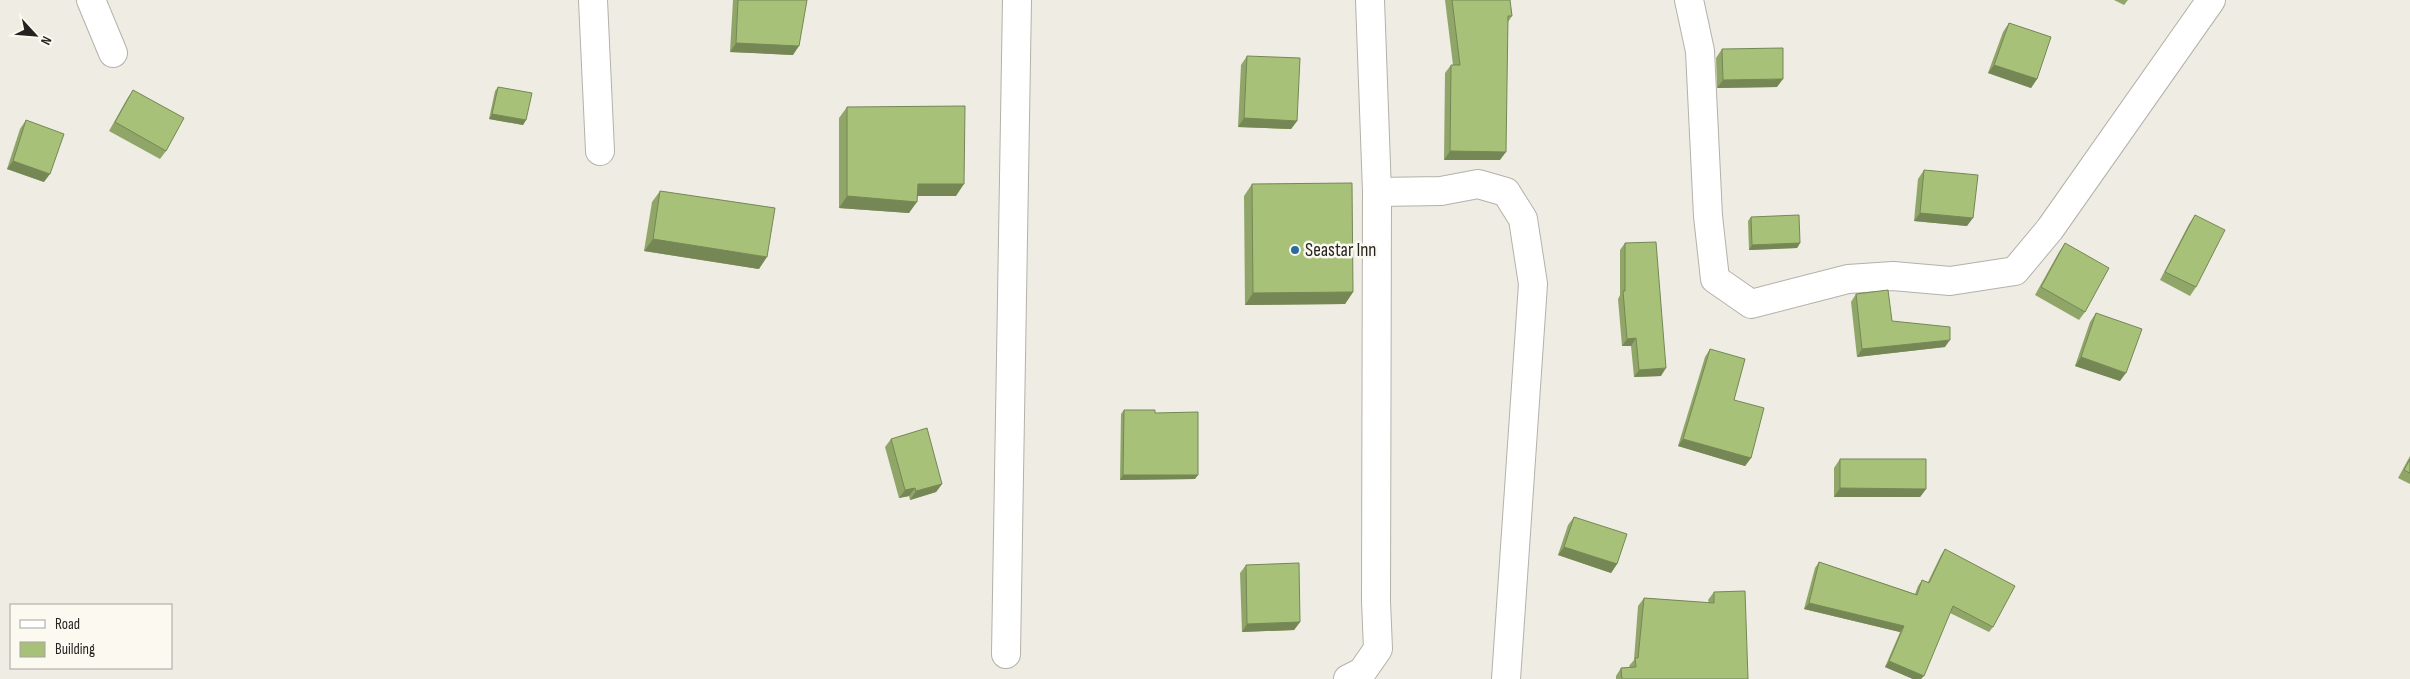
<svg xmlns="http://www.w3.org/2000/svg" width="2410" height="679" viewBox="0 0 2410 679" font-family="'Sofia Sans Condensed',sans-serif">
	<rect width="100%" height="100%" fill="#eeece3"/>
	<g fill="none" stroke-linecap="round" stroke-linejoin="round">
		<defs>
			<g id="street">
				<polyline points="91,0 113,53"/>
				<polyline points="593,0 600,151"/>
				<polyline points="1689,0 1700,51 1708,216 1715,279 1751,304 1848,279 1893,276 1950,281 2015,271 2050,229 2211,0"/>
				<polyline points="1377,192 1441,191 1478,184 1506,192 1523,219 1533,284 1506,679"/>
				<polyline points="1006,654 1017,0"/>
				<polyline points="1348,679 1362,672 1378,649 1376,601 1377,192 1370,0"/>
			</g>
		</defs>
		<use href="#street" stroke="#b3b1a9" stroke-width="30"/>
		<use href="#street" stroke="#fff" stroke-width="28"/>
	</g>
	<g fill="#90a668">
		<polygon points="733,0 807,0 793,55 730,52"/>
		<polygon points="1445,0 1510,0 1512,16 1508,22 1500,160 1444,160 1445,73 1451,65 1453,65"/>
		<polygon points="2114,0 2128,0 2124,5"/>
		<polygon points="2009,23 2037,79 2031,88 1988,73 2003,32"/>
		<polygon points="1722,49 1777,87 1717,88 1716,58"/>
		<polygon points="1247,56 1297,121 1291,129 1238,127 1241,65"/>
		<polygon points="498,87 526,120 523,125 489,119 495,91"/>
		<polygon points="133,90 166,151 160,159 109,131 127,99"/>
		<polygon points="847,107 956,196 917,196 909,213 839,208 839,118"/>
		<polygon points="26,120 44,182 7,169 20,129"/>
		<polygon points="1924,170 1967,226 1914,221 1918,179"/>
		<polygon points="1252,184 1353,292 1345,304 1245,305 1244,196"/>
		<polygon points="660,191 759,269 644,251 652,202"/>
		<polygon points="2195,215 2196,287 2190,296 2160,280 2189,224"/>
		<polygon points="1751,217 1800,243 1797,248 1749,250 1748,221"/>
		<polygon points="1625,243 1661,376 1634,377 1631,346 1622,346 1618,299 1620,295 1620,250"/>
		<polygon points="2065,243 2085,312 2079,320 2035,295 2059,252"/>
		<polygon points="1856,294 1892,321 1945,347 1857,357 1851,302"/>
		<polygon points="2096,313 2120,381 2075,366 2090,322"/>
		<polygon points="1710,349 1734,400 1751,458 1745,466 1678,446 1705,357"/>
		<polygon points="1124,410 1155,413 1195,479 1120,480 1121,414"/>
		<polygon points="891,439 942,484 936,492 910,500 909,496 899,498 885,447"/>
		<polygon points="2410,456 2410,484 2398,478"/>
		<polygon points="1840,459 1926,489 1920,497 1834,497 1834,468"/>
		<polygon points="1574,517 1617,564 1611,573 1558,555 1568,525"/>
		<polygon points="1945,549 1993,627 1989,632 1950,613 1921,679 1913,679 1885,667 1900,632 1804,609 1815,568 1819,562 1915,594 1918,586 1922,580 1928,582 1941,555"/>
		<polygon points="1246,565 1300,622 1294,630 1242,632 1240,573"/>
		<polygon points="1714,592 1748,679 1616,679 1616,676 1621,668 1630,667 1629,666 1634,660 1638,606 1644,598 1709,603 1708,600"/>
	</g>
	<g fill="#758755">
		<polygon points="736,43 799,46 793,55 730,52"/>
		<polygon points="1994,65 2037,79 2031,88 1988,73"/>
		<polygon points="1783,79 1777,87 1717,88 1723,80"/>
		<polygon points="492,114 526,120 523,125 489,119"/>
		<polygon points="1244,118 1297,121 1291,129 1238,127"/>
		<polygon points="1450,151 1506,152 1500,160 1444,160"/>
		<polygon points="13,161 50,174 44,182 7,169"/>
		<polygon points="918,184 964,184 956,196 910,196"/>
		<polygon points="847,196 917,202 909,213 839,208"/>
		<polygon points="1920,213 1973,218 1967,226 1914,221"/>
		<polygon points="653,239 767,257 759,269 644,251"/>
		<polygon points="1800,243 1797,248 1749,250 1752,245"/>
		<polygon points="1353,292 1345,304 1245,305 1253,293"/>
		<polygon points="1636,338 1631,346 1622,346 1627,339"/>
		<polygon points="1950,340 1945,347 1857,357 1862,349"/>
		<polygon points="2081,357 2126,373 2120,381 2075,366"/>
		<polygon points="1666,368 1661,376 1634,377 1639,370"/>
		<polygon points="1683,439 1751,458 1745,466 1678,446"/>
		<polygon points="1123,475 1198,475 1195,479 1120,480"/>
		<polygon points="942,484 936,492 910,500 916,491"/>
		<polygon points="915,488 909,496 899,498 905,490"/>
		<polygon points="1840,488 1926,489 1920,497 1834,497"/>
		<polygon points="1564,547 1617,564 1611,573 1558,555"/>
		<polygon points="1809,603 1904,626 1900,632 1804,609"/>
		<polygon points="1300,622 1294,630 1242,632 1247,624"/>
		<polygon points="1889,661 1924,676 1921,679 1913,679 1885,667"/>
	</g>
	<g fill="#a7c179" stroke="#758755">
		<polygon points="738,0 807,0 799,46 736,43"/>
		<polygon points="1452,0 1510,0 1512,16 1508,16 1506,152 1450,151 1451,65 1460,65"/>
		<polygon points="2009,23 2051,37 2037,79 1994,65"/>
		<polygon points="1783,48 1783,79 1723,80 1722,49"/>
		<polygon points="1247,56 1300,58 1297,121 1244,118"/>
		<polygon points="498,87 532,93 526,120 492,114"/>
		<polygon points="133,90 184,118 166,151 115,122"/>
		<polygon points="965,106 964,184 918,184 917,202 847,196 847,107"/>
		<polygon points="26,120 64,134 50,174 13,161"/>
		<polygon points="1924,170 1978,175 1973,218 1920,213"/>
		<polygon points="1352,183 1353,292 1253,293 1252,184"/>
		<polygon points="660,191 775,208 767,257 653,239"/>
		<polygon points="1799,215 1800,243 1752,245 1751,217"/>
		<polygon points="2195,215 2225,230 2196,287 2165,272"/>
		<polygon points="1656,242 1666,368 1639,370 1636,338 1627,339 1623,291 1625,291 1625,243"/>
		<polygon points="2065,243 2109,268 2085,312 2041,287"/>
		<polygon points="1888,290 1892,321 1950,327 1950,340 1862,349 1856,294"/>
		<polygon points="2096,313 2142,329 2126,373 2081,357"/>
		<polygon points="1710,349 1745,359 1734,400 1764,408 1751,458 1683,439"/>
		<polygon points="1124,410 1155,410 1155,413 1198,412 1198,475 1123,475"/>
		<polygon points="927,428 942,484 916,491 915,488 905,490 891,439"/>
		<polygon points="1840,459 1926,459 1926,489 1840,488"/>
		<polygon points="2410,459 2410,473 2404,470"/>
		<polygon points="1574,517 1627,534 1617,564 1564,547"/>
		<polygon points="1945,549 2015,586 1993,627 1953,606 1924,676 1889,661 1904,626 1809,603 1819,562 1917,595 1922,580 1929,583"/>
		<polygon points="1299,563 1300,622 1247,624 1246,565"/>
		<polygon points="1745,591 1748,679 1622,679 1621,668 1636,667 1635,658 1638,658 1644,598 1714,603 1714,592"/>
	</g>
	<circle fill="#2c6ba2" stroke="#fcf9f1" stroke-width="2" cx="1295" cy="250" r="5"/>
	<g text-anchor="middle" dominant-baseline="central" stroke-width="5" stroke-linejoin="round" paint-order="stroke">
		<g font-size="19" fill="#242320" stroke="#fcf9f1" text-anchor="start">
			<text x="1305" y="250">Seastar Inn</text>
		</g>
	</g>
	<rect x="10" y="604" width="162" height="65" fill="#fcf9f1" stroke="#a6a39d"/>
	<rect x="20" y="620" width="25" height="8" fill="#ffffff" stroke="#a6a39d"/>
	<text x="55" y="629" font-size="15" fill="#242320">Road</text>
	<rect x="20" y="642" width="25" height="15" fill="#a7c179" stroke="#a6a39d"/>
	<text x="55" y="654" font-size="15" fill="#242320">Building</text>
	<g transform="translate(35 35) rotate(116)" stroke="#fcf9f1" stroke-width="4" paint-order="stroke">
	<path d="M0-4L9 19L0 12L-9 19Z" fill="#242320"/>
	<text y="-8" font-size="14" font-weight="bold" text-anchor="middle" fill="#242320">N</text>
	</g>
</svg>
